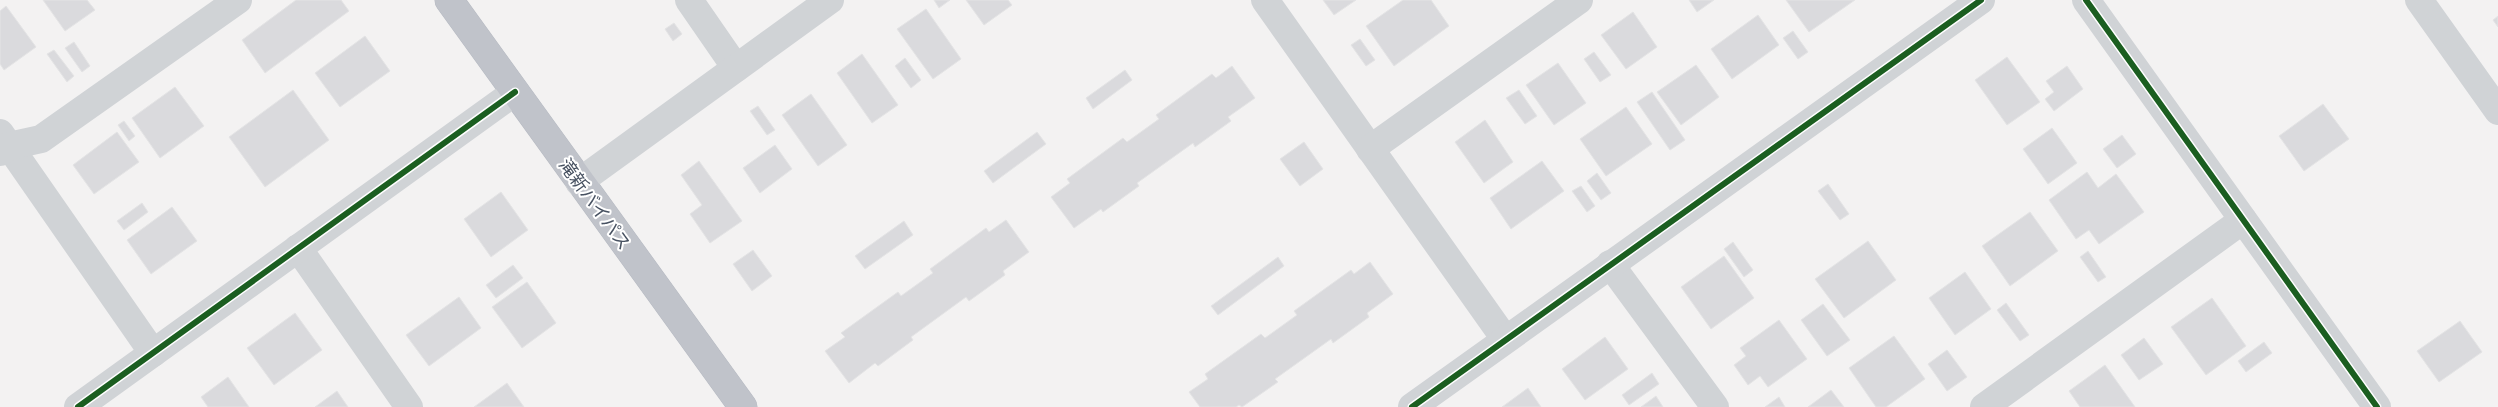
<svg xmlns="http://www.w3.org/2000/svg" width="2498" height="407" viewBox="0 0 2498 407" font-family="'PT Sans','Noto Sans JP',sans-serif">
	<rect width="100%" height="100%" fill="#f3f2f2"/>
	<g fill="#dadadd" stroke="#e4e4e5">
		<polygon points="43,0 87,0 95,10 65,31"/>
		<polygon points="296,0 341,0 349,11 265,73 242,40"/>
		<polygon points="934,0 950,0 939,8"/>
		<polygon points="966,0 1008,0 1012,5 984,25"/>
		<polygon points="1323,0 1356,0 1334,15"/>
		<polygon points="1403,0 1431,0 1449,26 1394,66 1366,26"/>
		<polygon points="1689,0 1714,0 1697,12"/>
		<polygon points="1786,0 1855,0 1809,32"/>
		<polygon points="6,6 36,47 4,70 0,64 0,11"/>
		<polygon points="926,9 961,59 933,79 897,29"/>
		<polygon points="1633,12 1657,47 1626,69 1601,35"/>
		<polygon points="1758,15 1779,45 1732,79 1711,49"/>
		<polygon points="2498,16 2498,27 2493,20"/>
		<polygon points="674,23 682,34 673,41 665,29"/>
		<polygon points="1793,31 1808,52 1798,59 1783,38"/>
		<polygon points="365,36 390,71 340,107 315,73"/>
		<polygon points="1360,39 1375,60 1366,66 1351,45"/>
		<polygon points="74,42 90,66 82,72 65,48"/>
		<polygon points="54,50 74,76 67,82 47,54"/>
		<polygon points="1594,52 1611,75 1600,82 1584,59"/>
		<polygon points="862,54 898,105 872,123 837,73"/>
		<polygon points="2007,57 2040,102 2007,125 1975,80"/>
		<polygon points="905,58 921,80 911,88 895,66"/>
		<polygon points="1558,63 1586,103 1554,125 1526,85"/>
		<polygon points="1696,65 1719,97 1681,125 1657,92"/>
		<polygon points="1232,66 1255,98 1228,117 1231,121 1195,147 1193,143 1137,183 1139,186 1103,212 1101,209 1074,228 1051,197 1070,183 1067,179 1123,138 1127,142 1159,119 1156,115 1212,74 1216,78"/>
		<polygon points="2067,66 2083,89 2054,111 2045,99 2054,92 2046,81"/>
		<polygon points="1125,70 1132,80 1093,109 1086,98"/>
		<polygon points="175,87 204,126 160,158 132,118"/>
		<polygon points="293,90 329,140 265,187 229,137"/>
		<polygon points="1519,90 1537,116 1525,124 1506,98"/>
		<polygon points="1652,92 1685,140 1670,150 1637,102"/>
		<polygon points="811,94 847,145 818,166 782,115"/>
		<polygon points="2323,104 2349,139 2304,171 2279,136"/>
		<polygon points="758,106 775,130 767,135 750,111"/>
		<polygon points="1626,107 1652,144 1606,176 1580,139"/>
		<polygon points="1485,120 1513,162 1484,183 1455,142"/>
		<polygon points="124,121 135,136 129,141 118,125"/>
		<polygon points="2052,128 2077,163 2048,184 2023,149"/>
		<polygon points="117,132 139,162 94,194 73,165"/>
		<polygon points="1037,132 1046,144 993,183 984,171"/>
		<polygon points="2122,135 2136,154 2117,168 2103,149"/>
		<polygon points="1304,142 1323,169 1300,186 1280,159"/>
		<polygon points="775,145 792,169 760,193 743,168"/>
		<polygon points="699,161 742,221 710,243 690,214 702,205 681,175"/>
		<polygon points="1542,161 1564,191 1511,229 1490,198"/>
		<polygon points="2087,172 2098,188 2116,174 2144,212 2099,244 2089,230 2076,239 2049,200"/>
		<polygon points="1597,173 1611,193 1601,200 1587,181"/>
		<polygon points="1828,184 1849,214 1840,220 1818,191"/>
		<polygon points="1581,186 1595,206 1587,212 1572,191"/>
		<polygon points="501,192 528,230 491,257 464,219"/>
		<polygon points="142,203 148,212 124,230 117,221"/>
		<polygon points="172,207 197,241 151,274 127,240"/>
		<polygon points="2030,212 2058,251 2010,286 1982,246"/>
		<polygon points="1006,220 1029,252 1003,271 1005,275 969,301 966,297 911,337 913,340 878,366 875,363 849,383 825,351 845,337 841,333 898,292 901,296 933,273 930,269 986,228 989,232"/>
		<polygon points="904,221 913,235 865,269 855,256"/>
		<polygon points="1868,241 1896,280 1844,318 1815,279"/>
		<polygon points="1733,242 1753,270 1744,277 1724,249"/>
		<polygon points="753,250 772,276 752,291 733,264"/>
		<polygon points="2088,251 2106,277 2098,282 2080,257"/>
		<polygon points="1724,256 1754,298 1711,329 1681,287"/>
		<polygon points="1278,257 1284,266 1218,315 1211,306"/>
		<polygon points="1370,262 1393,294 1367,313 1369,317 1333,343 1331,339 1275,379 1278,382 1242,407 1239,405 1236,407 1200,407 1189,392 1208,379 1205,374 1261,334 1265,338 1297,315 1294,311 1351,270 1354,274"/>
		<polygon points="513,265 523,278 496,298 486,285"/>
		<polygon points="1965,272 1991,309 1955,335 1929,298"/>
		<polygon points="527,282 556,323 522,348 492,307"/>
		<polygon points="459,297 481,328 429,366 406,335"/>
		<polygon points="2212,298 2246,346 2206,375 2171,327"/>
		<polygon points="2006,303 2029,335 2020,341 1997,310"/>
		<polygon points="1823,304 1850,340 1827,356 1801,320"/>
		<polygon points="295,313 322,350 274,385 247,348"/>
		<polygon points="1779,320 1807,359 1768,387 1760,376 1748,385 1734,365 1746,356 1740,348"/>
		<polygon points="2460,321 2482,352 2439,382 2417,351"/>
		<polygon points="1894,336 1925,379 1886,407 1876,407 1849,368"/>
		<polygon points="1605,337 1628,369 1585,400 1562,369"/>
		<polygon points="2144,338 2163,364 2139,380 2121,355"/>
		<polygon points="2264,342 2272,353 2246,372 2238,361"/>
		<polygon points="1947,350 1967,377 1947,391 1928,364"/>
		<polygon points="2105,365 2135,407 2080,407 2069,391"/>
		<polygon points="1652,373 1659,384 1629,405 1622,395"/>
		<polygon points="228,377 249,407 208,407 201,397"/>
		<polygon points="507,383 524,407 474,407"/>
		<polygon points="1528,388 1541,407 1502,407"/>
		<polygon points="1831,390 1844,407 1808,407"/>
		<polygon points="337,391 348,407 315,407"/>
		<polygon points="1656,396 1663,407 1641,407"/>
		<polygon points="1779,397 1785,407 1765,407"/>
	</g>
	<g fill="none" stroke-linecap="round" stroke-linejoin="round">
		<defs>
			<polyline id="highway" points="449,0 743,407"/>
		</defs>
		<use href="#highway" stroke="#b6bac2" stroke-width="29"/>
		<g stroke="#d0d3d6" stroke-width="28">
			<polyline points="689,0 736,68"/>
			<polyline points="1265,0 1505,339"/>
			<polyline points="2086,0 2377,407"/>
			<polyline points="2419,0 2498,111"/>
			<polyline points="0,133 153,353"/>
			<polyline points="1370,149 1579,0"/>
			<polyline points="0,152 9,146 41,139 238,0"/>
			<polyline points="579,182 830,0"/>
			<polyline points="298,248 409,407"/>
			<polyline points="1610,264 1715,407"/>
			<polyline points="78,407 515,92"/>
			<polyline points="1412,407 1981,0"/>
			<polyline points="1984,407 2243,220"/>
		</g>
		<use href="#highway" stroke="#c0c3ca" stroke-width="28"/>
		<defs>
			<g id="cycleway">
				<polyline points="2086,0 2377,407"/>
				<polyline points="78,407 515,92"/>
				<polyline points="1412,407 1981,0"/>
			</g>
		</defs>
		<use href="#cycleway" stroke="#fff" stroke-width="9"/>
		<use href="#cycleway" stroke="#1b5e20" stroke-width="6"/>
	</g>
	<g text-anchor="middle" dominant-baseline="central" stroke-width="4" stroke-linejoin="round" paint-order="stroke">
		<g font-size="18" fill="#475161" stroke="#fff">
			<text transform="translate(595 204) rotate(54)">滝新バイパス</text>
		</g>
	</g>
</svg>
